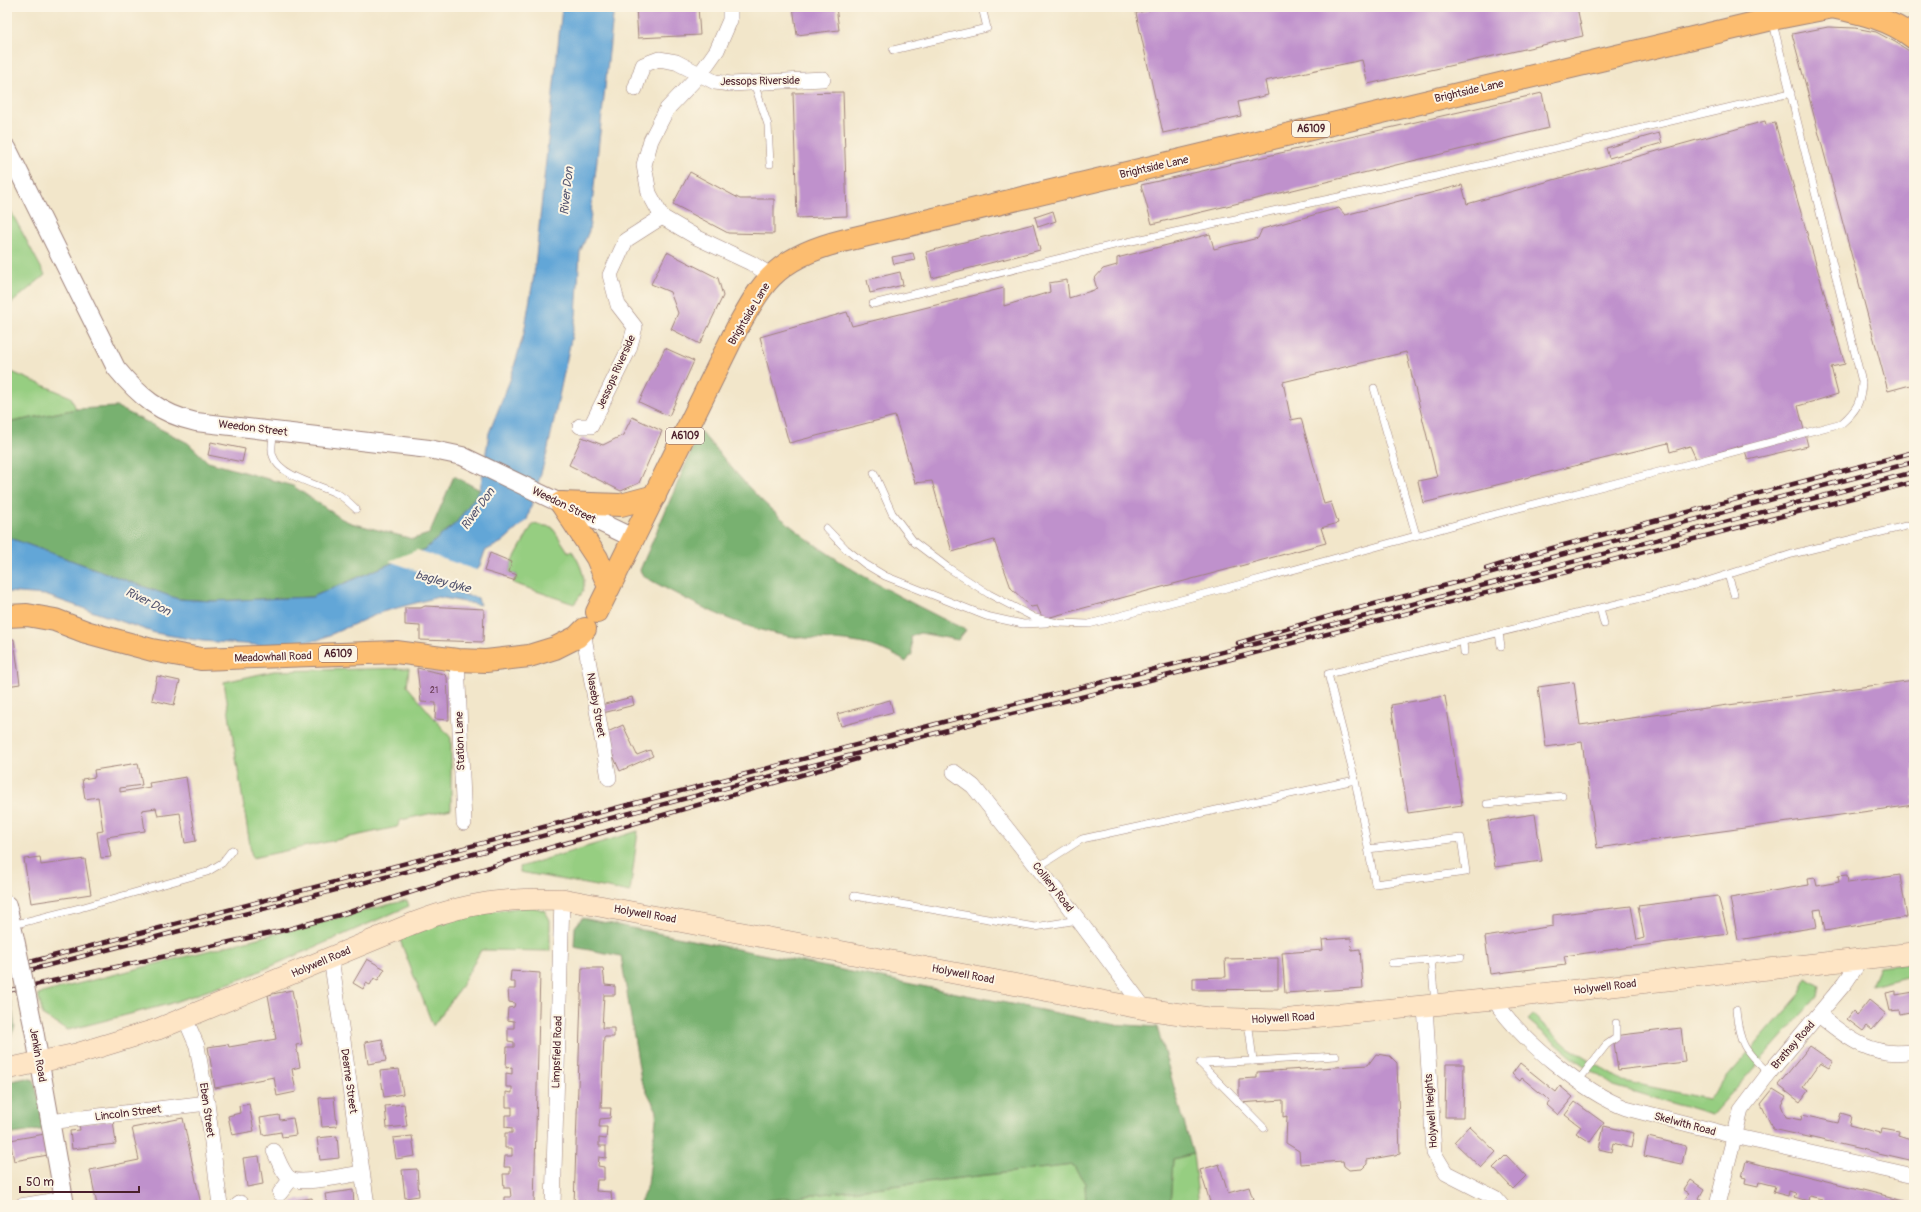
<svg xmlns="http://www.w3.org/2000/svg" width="1921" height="1212" viewBox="0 0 1921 1212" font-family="Pangolin,sans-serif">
	<rect width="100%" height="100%" fill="#fcf5e5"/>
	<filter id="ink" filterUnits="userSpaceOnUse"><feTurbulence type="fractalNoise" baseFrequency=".025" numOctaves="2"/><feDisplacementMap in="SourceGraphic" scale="8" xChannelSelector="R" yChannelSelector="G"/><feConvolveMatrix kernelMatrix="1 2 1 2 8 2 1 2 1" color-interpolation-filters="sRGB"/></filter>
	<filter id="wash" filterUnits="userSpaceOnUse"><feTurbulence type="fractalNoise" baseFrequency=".012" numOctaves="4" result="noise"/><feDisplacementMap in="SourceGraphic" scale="16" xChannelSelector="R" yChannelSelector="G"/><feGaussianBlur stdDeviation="0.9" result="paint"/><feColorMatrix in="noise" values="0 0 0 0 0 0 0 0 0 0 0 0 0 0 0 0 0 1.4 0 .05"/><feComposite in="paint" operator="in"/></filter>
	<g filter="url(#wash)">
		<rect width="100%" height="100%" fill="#f2e6ca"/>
		<g fill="#96ce81" stroke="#707656">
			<polygon points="7,204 45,275 7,307"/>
			<polygon points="7,370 71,397 76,409 7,423"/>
			<path d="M 533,524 L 552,527 L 569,553 L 572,551 C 579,561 587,578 583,591 C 581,595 577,600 574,604 L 513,583 L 517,575 L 509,572 L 512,562 Z"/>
			<polygon points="409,668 407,686 451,738 451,809 401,820 397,827 252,858 224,682 274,671"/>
			<polygon points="638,831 630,892 520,872 520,867"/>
			<polygon points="407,900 409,906 244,978 169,1004 68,1030 43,1016 38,994"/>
			<polygon points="531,906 545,911 550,920 550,951 481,950 459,990 433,1026 400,940 431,926 472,914"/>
			<polygon points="1914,963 1914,975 1871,986 1879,967"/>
			<polygon points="1807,978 1819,986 1817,997 1712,1115 1614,1086 1573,1058 1528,1020 1533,1015 1568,1047 1623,1081 1708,1099 1801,993"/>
			<polygon points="1193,1154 1199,1205 1170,1205 1173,1159"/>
			<polygon points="1073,1165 1085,1183 1086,1205 727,1205"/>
		</g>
		<g fill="#78b16f" stroke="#61684d">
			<polygon points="117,407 188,443 208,462 293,486 342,519 351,523 413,539 429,534 454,476 480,490 456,523 425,549 312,597 212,601 178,599 7,537 7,423 76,409"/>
			<path d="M 700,431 C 724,458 746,487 772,510 C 829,561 898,597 966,630 L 958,640 L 920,633 L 911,636 L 912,654 L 906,662 C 863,633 825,644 777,634 C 730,624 685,599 643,576 L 640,570 Z"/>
			<polygon points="582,918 1111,1024 1157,1027 1193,1154 1173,1159 1170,1205 1086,1205 1085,1183 1073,1165 727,1205 639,1205 648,1184 657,1111 641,1080 621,956 574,947 575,927"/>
			<polygon points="11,1002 15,1027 7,1045 7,1003"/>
			<polygon points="26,1078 34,1080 46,1129 7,1135 7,1082"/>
		</g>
		<polygon fill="#62a6d7" stroke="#566281" points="562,7 614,7 589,231 580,252 576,316 547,453 527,520 502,542 485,551 479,568 450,591 478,598 480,605 438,597 382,612 318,640 269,646 202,641 155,633 45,595 7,592 7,537 178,599 212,601 312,597 425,549 456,523 480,490 489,433 510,380 524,333 534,275"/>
		<polygon fill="#f2e6ca" points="417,550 479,571 460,586 389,561"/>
		<g id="blocks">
			<g fill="#bf91cc">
				<polygon points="636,7 698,7 700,35 638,38"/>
				<polygon points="793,7 836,7 839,30 797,35"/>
				<polygon points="1163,7 1577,7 1583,36 1368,84 1362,60 1265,81 1268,95 1238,102 1241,116 1163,133 1136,13"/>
				<polygon points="1828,27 1855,28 1876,32 1895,42 1914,54 1914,384 1888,391 1792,34"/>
				<polygon points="843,92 847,216 797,218 793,93"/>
				<polygon points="1542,93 1549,128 1152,224 1141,185"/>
				<polygon points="1765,121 1766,125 1775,123 1845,364 1831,367 1838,394 1798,406 1808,446 1748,460 1743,445 1696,459 1690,446 1670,452 1668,443 1423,503 1418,481 1437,477 1406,352 1283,382 1291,420 1301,418 1324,504 1331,502 1338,523 1321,528 1326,543 1043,619 1037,606 1031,607 1011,588 994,540 952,552 932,481 915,483 895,416 789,443 760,337 847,312 852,326 1004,288 1004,306 1050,292 1049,283 1067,280 1069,298 1097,289 1094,279 1103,269 1117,265 1117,258 1210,234 1214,249 1258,238 1262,229 1339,208 1345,215 1462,185 1467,204"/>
				<polygon points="1659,133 1662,143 1609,158 1606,148"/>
				<polygon points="690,172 740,199 774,199 774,234 728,233 673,204"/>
				<polygon points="1053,211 1056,221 1038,227 1035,217"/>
				<polygon points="1033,224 1040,250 932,278 926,252"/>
				<polygon points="667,252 718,278 723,296 700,344 671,329 678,313 670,292 651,284"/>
				<polygon points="913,253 915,260 894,264 892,257"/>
				<polygon points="900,272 903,285 870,293 867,280"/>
				<polygon points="665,348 694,361 669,416 639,402"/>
				<polygon points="632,417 662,431 639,483 621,491 569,465 582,437 603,445 623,435"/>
				<polygon points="211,442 245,449 242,462 208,455"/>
				<polygon points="490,553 512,562 509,572 517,575 513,580 484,571"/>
				<polygon points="425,606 484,609 483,642 420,640 420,626 405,625 405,608 421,608"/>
				<polygon points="14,639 20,684 7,686 7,640"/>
				<polygon points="417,668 444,674 447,677 449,720 435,719 436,703 421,702"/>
				<polygon points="157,676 180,681 174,705 152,700"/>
				<polygon points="1914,680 1914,805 1597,848 1582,742 1546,747 1538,687 1574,682 1580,725"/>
				<polygon points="1445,696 1462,805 1408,813 1391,705"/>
				<polygon points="632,697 634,705 603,713 601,705"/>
				<polygon points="890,700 893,712 841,726 837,714"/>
				<polygon points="623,725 637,755 650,750 653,756 620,771 603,734"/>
				<polygon points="138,763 142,785 120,788 120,792 150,787 149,783 186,777 196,841 185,843 180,813 158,816 156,808 142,810 145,831 107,837 111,857 101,858 97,832 103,831 98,797 85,799 82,779 95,777 94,770"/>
				<polygon points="1535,814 1542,861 1495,867 1488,821"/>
				<polygon points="40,857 41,865 85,859 91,894 31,903 24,859"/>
				<polygon points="1847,875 1848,883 1900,875 1907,917 1825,931 1821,909 1814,910 1817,927 1738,940 1730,898 1809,885 1808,879 1815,878 1817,886 1839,882 1838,876"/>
				<polygon points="1718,896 1728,934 1564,956 1566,965 1490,974 1485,937 1553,926 1553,915 1631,906 1637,940 1644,938 1638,906"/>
				<polygon points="1351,938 1352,950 1360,949 1363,988 1285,993 1282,953 1323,950 1322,940"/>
				<polygon points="1278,958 1278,989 1193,990 1193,978 1226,977 1225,959"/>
				<polygon points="367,959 385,969 378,980 374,978 370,985 366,983 363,989 353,983"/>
				<polygon points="582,968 603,968 605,985 615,986 615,995 604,995 602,1028 614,1028 614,1037 604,1037 601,1108 611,1108 610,1118 600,1119 599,1127 607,1127 606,1139 599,1138 599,1146 606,1146 606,1158 599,1157 598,1166 604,1167 604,1180 597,1180 596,1191 611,1192 612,1201 598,1202 598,1205 574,1205"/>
				<polygon points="511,971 540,973 534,1205 504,1205 504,1197 511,1197 510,1188 504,1188 503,1174 510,1174 510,1167 504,1167 505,1156 512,1156 512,1148 505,1148 505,1133 512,1133 512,1128 505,1127 505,1115 512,1115 512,1107 506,1107 506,1092 512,1093 512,1087 506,1087 506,1073 512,1074 512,1067 506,1068 507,1047 514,1047 514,1042 508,1041 508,1028 514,1028 514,1021 507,1020 508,1008 514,1007 515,1003 509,1002 508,989 515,989 515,982 510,982"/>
				<polygon points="292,990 302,1044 296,1045 300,1067 292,1069 296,1092 277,1096 274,1077 215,1088 208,1047 228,1044 229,1047 276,1039 268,995"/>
				<polygon points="1896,991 1896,995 1914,992 1914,1011 1900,1014 1899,1010 1890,1011 1886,993"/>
				<polygon points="1869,1000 1886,1014 1872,1030 1867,1026 1863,1031 1847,1019 1853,1011 1857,1015"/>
				<polygon points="1681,1028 1685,1062 1618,1070 1613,1036"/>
				<polygon points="382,1039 386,1061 368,1064 365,1042"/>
				<polygon points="1810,1046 1833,1062 1829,1068 1820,1063 1803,1087 1808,1091 1800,1102 1778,1085"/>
				<polygon points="1376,1054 1390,1056 1397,1063 1400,1154 1367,1160 1367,1164 1362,1169 1349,1170 1344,1166 1343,1161 1300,1164 1299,1151 1286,1143 1287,1116 1283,1117 1283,1100 1239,1103 1239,1079 1257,1078 1257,1072 1368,1065"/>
				<polygon points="1520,1063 1556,1092 1560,1086 1573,1097 1558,1115 1547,1105 1550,1101 1522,1078 1520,1081 1512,1074"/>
				<polygon points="1446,1064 1464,1064 1463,1117 1445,1117"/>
				<polygon points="399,1069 403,1094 384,1097 380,1071"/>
				<polygon points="1773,1089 1786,1097 1781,1105 1786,1117 1801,1120 1802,1115 1838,1123 1841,1113 1851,1116 1849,1125 1881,1133 1882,1128 1899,1131 1898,1136 1914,1141 1914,1161 1773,1129 1761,1104"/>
				<polygon points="334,1097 337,1126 322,1127 319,1098"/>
				<polygon points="1575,1102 1604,1123 1590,1142 1576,1133 1581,1127 1565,1115"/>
				<polygon points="249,1104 254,1131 232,1135 228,1116 240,1113 239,1106"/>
				<polygon points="404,1104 407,1126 387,1128 385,1106"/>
				<polygon points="279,1115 280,1120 293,1118 296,1135 282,1137 281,1132 263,1135 260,1118"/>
				<polygon points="183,1118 201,1205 97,1205 90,1170 139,1160 132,1128"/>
				<polygon points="113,1120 116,1144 72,1149 70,1131 80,1130 79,1124"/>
				<polygon points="1469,1126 1496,1152 1481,1168 1454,1142"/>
				<polygon points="1604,1126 1634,1133 1631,1148 1613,1143 1611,1152 1599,1149"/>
				<polygon points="45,1134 48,1155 14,1161 10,1140"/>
				<polygon points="337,1136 339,1158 320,1160 317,1138"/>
				<polygon points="412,1136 415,1156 396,1159 393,1138"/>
				<polygon points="1648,1137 1686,1146 1682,1164 1644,1156"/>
				<polygon points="1506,1155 1526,1176 1513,1189 1493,1168"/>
				<polygon points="259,1156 263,1184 247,1187 243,1158"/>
				<polygon points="1746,1161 1911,1202 1911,1205 1841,1205 1836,1203 1835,1205 1820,1205 1822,1199 1809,1196 1808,1201 1794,1197 1796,1193 1789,1191 1788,1196 1773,1192 1775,1186 1759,1182 1758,1187 1745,1184 1746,1178 1742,1177"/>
				<polygon points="1219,1164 1228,1193 1249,1187 1253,1199 1233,1205 1211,1205 1200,1170"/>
				<polygon points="417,1169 419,1196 405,1198 402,1170"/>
				<polygon points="1691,1180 1704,1189 1699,1198 1703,1201 1701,1205 1681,1205 1689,1193 1684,1190"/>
				<polygon points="353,1190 354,1205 327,1205 325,1194"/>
				<polygon points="312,1198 313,1205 292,1205 292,1201"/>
			</g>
		</g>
	</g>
	<g filter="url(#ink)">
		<use href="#blocks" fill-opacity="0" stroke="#9e827a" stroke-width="1"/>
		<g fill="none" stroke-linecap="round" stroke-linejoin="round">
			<defs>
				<g id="service">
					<polyline points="893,50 987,28 982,7"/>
					<polyline points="754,83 768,125 770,164"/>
					<polyline points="873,304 1118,244 1423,179 1791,93"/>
					<polyline points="1374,388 1416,535"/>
					<path d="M 274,431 C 273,439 270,448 273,456 C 279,476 319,485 336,493 C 344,497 350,503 356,509"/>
					<path d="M 874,473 L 892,513 L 914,542 L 947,567 L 989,594 L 1035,618 L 1058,623 L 1089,624 L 1253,581 L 1484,517 L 1666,470 L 1842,423 C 1857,410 1861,402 1862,382 L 1769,7"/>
					<polyline points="826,528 846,549 865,564 885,576 986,616 1023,624 1046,623"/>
					<polyline points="1728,575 1734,594"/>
					<polyline points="1600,608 1604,624"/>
					<polyline points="1499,633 1501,646"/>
					<polyline points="1463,642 1464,652"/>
					<polyline points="1355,780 1375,884 1466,872 1461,838 1368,849"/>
					<polyline points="1487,804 1562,796"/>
					<polyline points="1038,867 1082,839 1355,780 1328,674 1695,585 1792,554 1914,524"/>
					<polyline points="854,896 1035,927 1078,920"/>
					<polyline points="12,925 80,908 207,872 222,863 232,850"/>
					<polyline points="1431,960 1461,957"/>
					<polyline points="1392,963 1431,960 1435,1003"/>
					<path d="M 1736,1010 C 1739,1043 1744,1051 1769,1073"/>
					<polyline points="1248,1020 1253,1061 1336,1056"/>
					<polyline points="1200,1063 1264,1128"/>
					<polyline points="1200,1063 1253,1061"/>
					<polyline points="1578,1081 1606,1045 1616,1038 1616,1023"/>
					<polyline points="20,1202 63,1195"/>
				</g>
				<g id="minor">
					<polyline points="730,7 730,20 717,50 700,74 667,109 651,140 644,165 649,193 662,217 698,238 751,263 772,276"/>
					<polyline points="635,89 643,65 659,59 676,62 715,82 731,84 823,79"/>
					<polyline points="580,426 591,426 629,349 635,327 618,305 610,275 626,240 662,217"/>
					<polyline points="583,631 609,778"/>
					<polyline points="457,660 464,823"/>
					<polyline points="954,772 973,786 1062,898 1145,1009"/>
					<polyline points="331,958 367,1205"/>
					<path d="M 1494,999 C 1516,1036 1585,1093 1626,1108 L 1734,1136 L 1914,1176"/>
					<polyline points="1425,1006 1434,1153 1446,1173 1495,1198 1501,1205"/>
					<path d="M 1819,1015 C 1848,1039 1874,1059 1914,1051"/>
					<polyline points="185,1018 197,1046 207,1103 220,1205"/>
					<polyline points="49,1122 207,1103"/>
					<path d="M 274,1151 C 278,1159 282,1172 289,1178 C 300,1186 347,1175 362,1173"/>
					<polyline points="280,1193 291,1179"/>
					<polyline points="238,1205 241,1203"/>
					<polyline points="553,1205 562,899"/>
					<polyline points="1717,1205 1741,1110 1769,1073 1845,983 1862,958"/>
				</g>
				<g id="tertiary">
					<path d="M 7,148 L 116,368 C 139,396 160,414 196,422 L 429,449 L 462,456 L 633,538"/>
					<polyline points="7,905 15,939"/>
					<polyline points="34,1030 65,1205"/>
				</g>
				<path id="secondary" d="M 7,1069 L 76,1054 L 158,1029 L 414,923 C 432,916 450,910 470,906 C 500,899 531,899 562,899 L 1145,1009 L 1209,1018 L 1281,1020 L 1494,999 L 1914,953"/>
				<g id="primary">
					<path d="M 1832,7 C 1861,13 1890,19 1914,38"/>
					<polyline points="561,503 597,558 609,587"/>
					<polyline points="561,503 621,505 655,496"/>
					<path d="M 597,612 L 737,328 C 747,311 757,291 771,277 C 789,258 818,247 842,241 L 1772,19 L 1833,7"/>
					<polyline points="7,616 27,615 55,620 86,632 152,650 201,659 396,652 457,660 486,661 529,656 555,648 577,637 585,629"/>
				</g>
			</defs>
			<use href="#service" stroke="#9e827a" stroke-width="8"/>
			<use href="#minor" stroke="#9e827a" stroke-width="16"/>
			<use href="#tertiary" stroke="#9e827a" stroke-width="20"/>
			<use href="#secondary" stroke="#9e827a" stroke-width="22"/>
			<use href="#primary" stroke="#9e827a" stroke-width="24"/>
			<use href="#service" stroke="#fff" stroke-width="7"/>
			<use href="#minor" stroke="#fff" stroke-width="15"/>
			<use href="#tertiary" stroke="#fff" stroke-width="18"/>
			<use href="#secondary" stroke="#fee5c5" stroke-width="21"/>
			<use href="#primary" stroke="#fcbd6f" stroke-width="22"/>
			<defs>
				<g id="rail">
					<polyline points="1486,569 1545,550 1914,452"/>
					<polyline points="1238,643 1344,612 1914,462"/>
					<polyline points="7,968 951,720 1386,611 1914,472"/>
					<polyline points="7,976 955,728 1146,681 1914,482"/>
					<polyline points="7,991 289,929 343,914 549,848 857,759"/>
				</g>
			</defs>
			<use href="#rail" stroke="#4a1f2b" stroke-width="4.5"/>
			<use href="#rail" stroke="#fcf5e5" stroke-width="3" stroke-dasharray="9" stroke-linecap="butt"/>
			<defs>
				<polyline id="tertiary-bridge" points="15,939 34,1030"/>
			</defs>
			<use href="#tertiary-bridge" stroke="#9e827a" stroke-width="20" stroke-linecap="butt"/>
			<use href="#tertiary-bridge" stroke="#fff" stroke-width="18"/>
		</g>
	</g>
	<g text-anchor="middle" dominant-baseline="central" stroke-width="4" stroke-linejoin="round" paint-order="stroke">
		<g font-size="9" fill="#673c53">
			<text x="434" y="690">21</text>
		</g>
		<g fill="#fcf5e5" stroke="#7f5f63" stroke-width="1">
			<rect x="1292" y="121" width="38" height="16" rx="3"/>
			<rect x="666" y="428" width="38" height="16" rx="3"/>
			<rect x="319" y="646" width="38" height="16" rx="3"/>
		</g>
		<g font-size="10" font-weight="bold" fill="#4a1f2b">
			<text x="1311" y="129">A6109</text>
			<text x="685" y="436">A6109</text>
			<text x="338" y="654">A6109</text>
		</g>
		<g font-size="11" fill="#4a1f2b" stroke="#fcf5e5">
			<text transform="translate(760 81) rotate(-1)">Jessops Riverside</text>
			<text transform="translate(1469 91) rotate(-13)">Brightside Lane</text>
			<text transform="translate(1154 167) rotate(-13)">Brightside Lane</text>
			<text transform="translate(749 314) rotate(-59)">Brightside Lane</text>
			<text transform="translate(616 372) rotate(-66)">Jessops Riverside</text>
			<text transform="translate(253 428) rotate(7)">Weedon Street</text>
			<text transform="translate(564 505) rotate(26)">Weedon Street</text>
			<text transform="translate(273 657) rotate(-2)">Meadowhall Road</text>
			<text transform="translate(596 705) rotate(80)">Naseby Street</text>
			<text transform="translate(460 741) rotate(-92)">Station Lane</text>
			<text transform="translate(1053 887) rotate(52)">Colliery Road</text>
			<text transform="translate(645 914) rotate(10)">Holywell Road</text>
			<text transform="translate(321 962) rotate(-23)">Holywell Road</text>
			<text transform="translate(963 974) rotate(11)">Holywell Road</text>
			<text transform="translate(1605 987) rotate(-7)">Holywell Road</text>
			<text transform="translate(1283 1018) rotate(-3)">Holywell Road</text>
			<text transform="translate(1793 1045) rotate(-49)">Brathay Road</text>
			<text transform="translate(557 1052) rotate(-88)">Limpsfield Road</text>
			<text transform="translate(38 1055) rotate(80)">Jenkin Road</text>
			<text transform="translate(349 1081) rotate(82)">Dearne Street</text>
			<text transform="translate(207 1110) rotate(82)">Eben Street</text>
			<text transform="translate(1431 1111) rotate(-94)">Holywell Heights</text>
			<text transform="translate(128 1113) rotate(-7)">Lincoln Street</text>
			<text transform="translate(1685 1124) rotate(15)">Skelwith Road</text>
		</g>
		<g font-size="12" font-style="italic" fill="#545570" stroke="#fcf5e5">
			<text transform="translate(567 191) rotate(-84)">River Don</text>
			<text transform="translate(478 509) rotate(-54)">River Don</text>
			<text transform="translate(443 582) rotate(15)">bagley dyke</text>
			<text transform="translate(148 602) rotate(26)">River Don</text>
		</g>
	</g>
	<rect width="1921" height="1212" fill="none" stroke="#fcf5e5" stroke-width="24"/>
	<path d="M20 1186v6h119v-6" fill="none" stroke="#4a1f2b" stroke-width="2"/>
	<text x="26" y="1186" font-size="12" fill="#4a1f2b" stroke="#fcf5e5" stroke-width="3" paint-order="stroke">50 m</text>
</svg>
